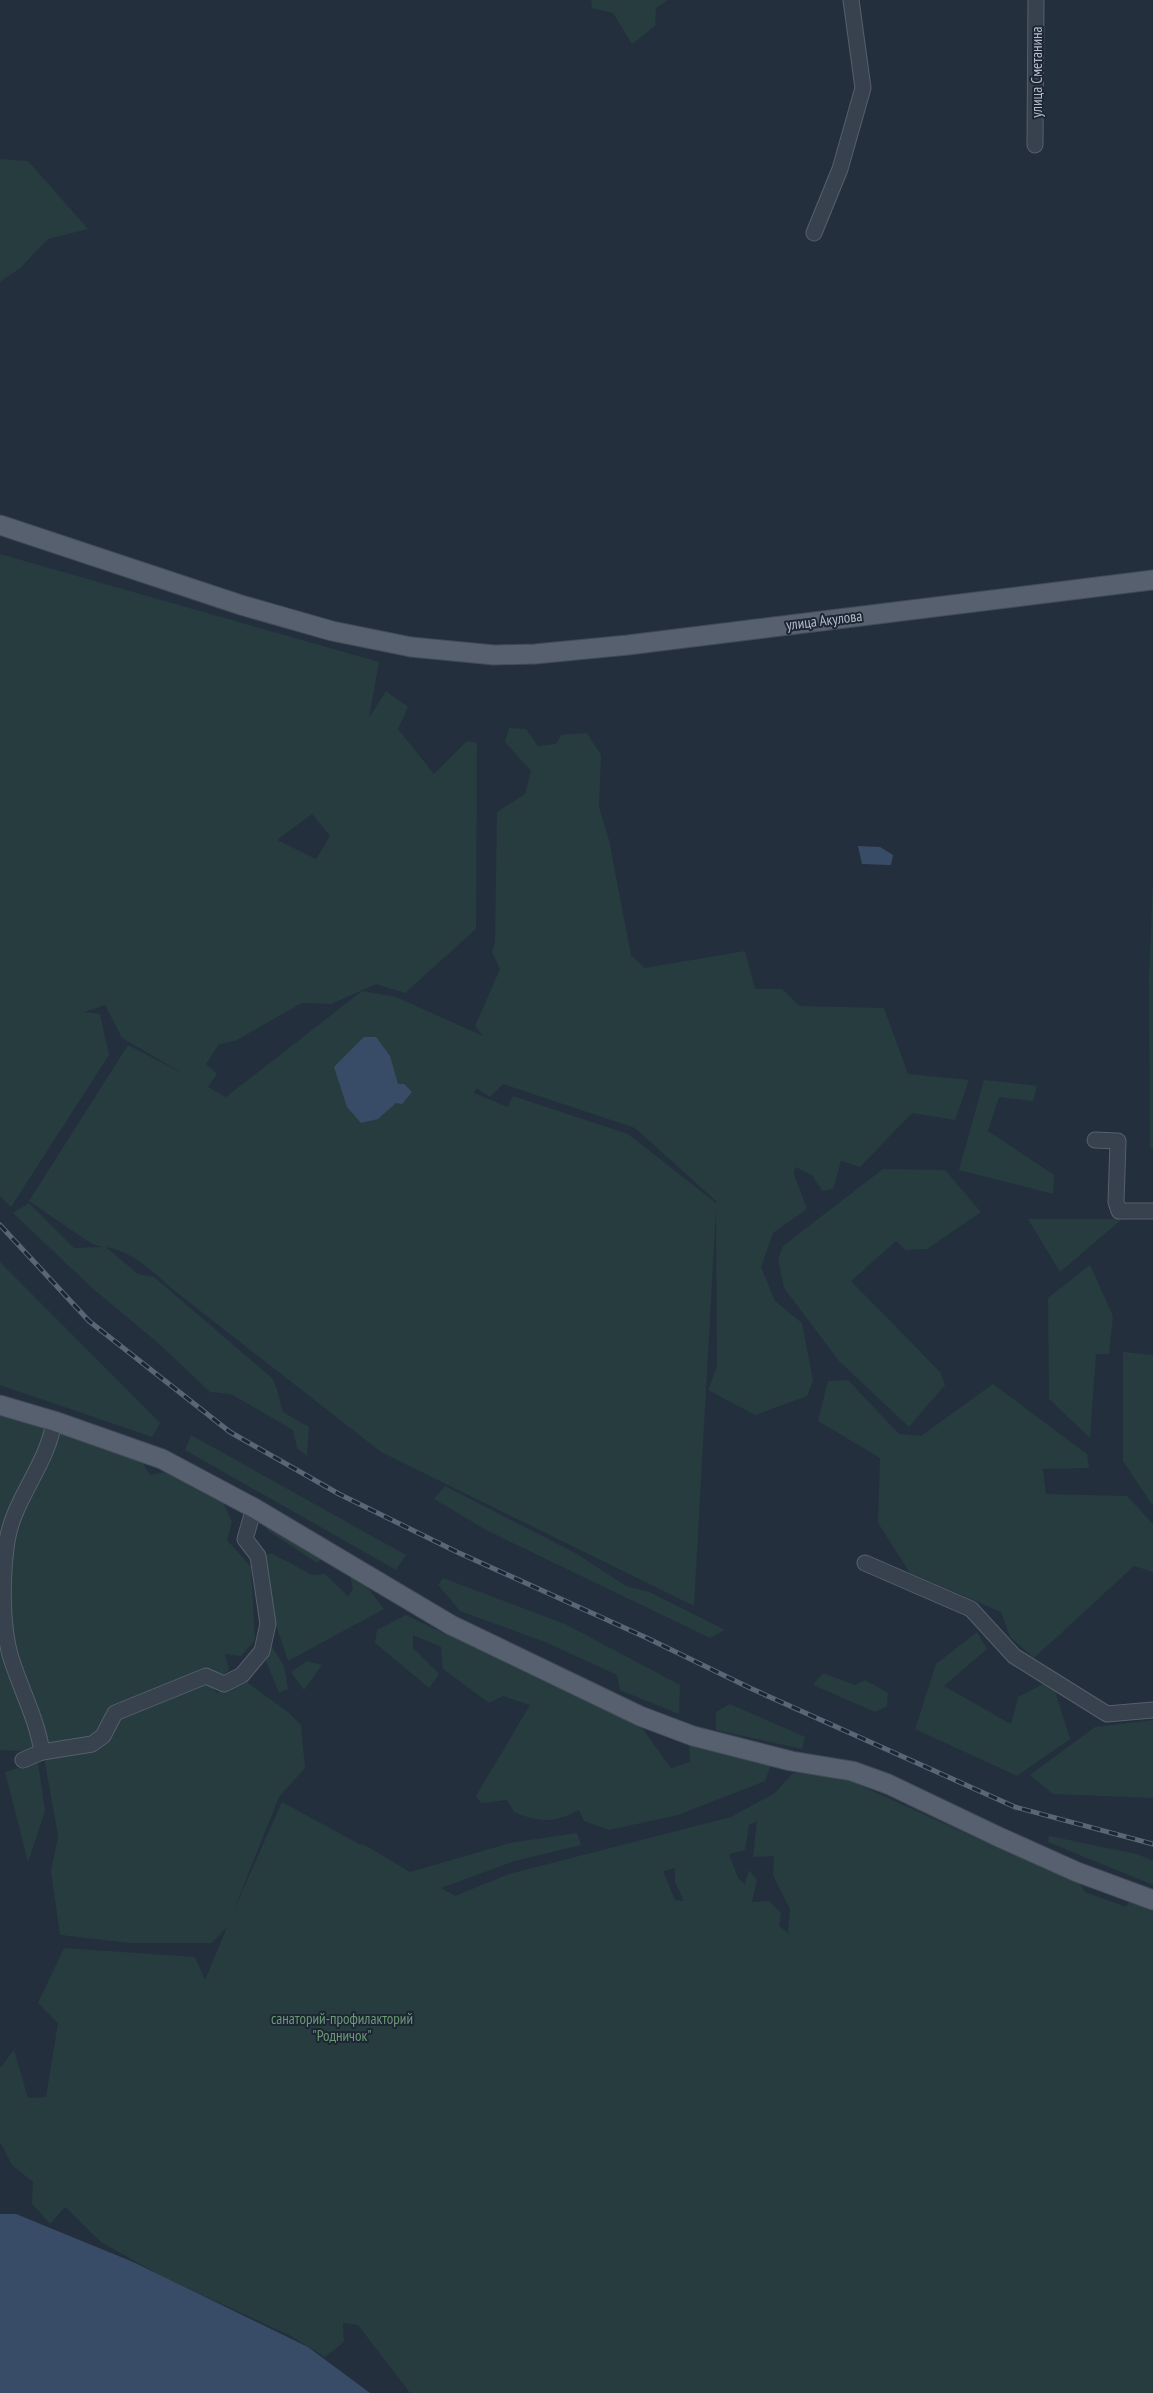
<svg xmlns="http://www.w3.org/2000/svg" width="1153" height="2393" viewBox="0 0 1153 2393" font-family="'PT Sans Narrow',sans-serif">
	<rect width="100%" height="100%" fill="#242f3e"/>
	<g fill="#263c3f" fill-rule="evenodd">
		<polygon points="591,0 668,0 656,8 655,26 632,44 613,13 592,8"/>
		<polygon points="0,159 28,161 88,229 48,239 20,268 0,282"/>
		<path d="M 0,554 L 379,662 L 369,718 L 386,691 L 408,707 L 398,729 L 434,774 L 467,741 L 477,743 L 476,929 L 405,993 L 376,984 L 331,1004 L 302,1003 L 235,1041 L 219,1044 L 206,1064 L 217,1074 L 208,1087 L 226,1097 L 362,991 L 396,997 L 483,1036 L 475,1026 L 500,969 L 492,952 L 495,942 L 497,812 L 525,794 L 531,771 L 505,742 L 509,728 L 526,729 L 538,746 L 556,744 L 561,735 L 587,733 L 601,755 L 599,807 L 609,840 L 631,955 L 645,968 L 745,951 L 755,989 L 782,989 L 800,1006 L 884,1008 L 908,1074 L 969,1080 L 955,1120 L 912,1113 L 860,1167 L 841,1161 L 833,1189 L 822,1191 L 812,1175 L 795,1167 L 794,1174 L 807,1209 L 773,1233 L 761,1267 L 775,1301 L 802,1323 L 813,1381 L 807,1396 L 755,1415 L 708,1390 L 717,1367 L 716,1210 L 694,1606 L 381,1452 L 171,1288 C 151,1270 133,1252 106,1247 L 138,1274 L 154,1277 L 272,1378 L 277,1389 L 283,1412 L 309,1427 L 307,1456 L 297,1448 L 293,1430 L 231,1394 L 210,1392 L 157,1342 L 91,1287 L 13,1213 L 29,1203 L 74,1248 L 102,1247 L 92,1244 L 29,1201 L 128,1045 L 186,1075 L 122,1038 L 105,1005 L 84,1012 L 100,1014 L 109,1055 L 11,1207 L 0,1196 ZM 312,814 L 330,836 L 316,859 L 277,840 ZM 503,1084 L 635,1128 L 716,1201 L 716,1203 L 628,1134 L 513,1096 L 508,1107 L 474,1093 L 476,1088 L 490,1097 Z"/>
		<polygon points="1153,880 1153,1149 1150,1148 1149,979"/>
		<polygon points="984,1080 1037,1086 1033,1101 999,1097 988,1131 1054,1175 1053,1194 959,1170"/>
		<polygon points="883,1169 945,1170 981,1212 927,1249 906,1250 896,1241 851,1281 940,1372 945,1385 909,1427 839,1361 784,1288 778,1259 783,1246"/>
		<polygon points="1028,1219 1122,1219 1060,1272"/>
		<polygon points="0,1262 160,1423 152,1437 0,1385"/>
		<polygon points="1090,1265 1113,1316 1109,1354 1096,1354 1090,1438 1049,1399 1048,1298"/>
		<polygon points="1123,1352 1153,1355 1153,1506 1123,1461"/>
		<polygon points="848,1380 899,1434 921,1436 993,1384 1087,1454 1089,1468 1043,1469 1046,1494 1127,1496 1153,1524 1153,1572 1134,1566 1034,1658 1010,1637 1001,1612 910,1573 878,1523 880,1458 818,1421 828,1381"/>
		<polygon points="0,1404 51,1422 16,1501 1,1609 37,1735 32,1752 23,1750 23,1751 0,1750"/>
		<path d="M 61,1428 L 138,1455 L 150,1475 L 176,1470 L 222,1500 L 232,1522 L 227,1540 L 251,1567 L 255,1640 L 241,1656 L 225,1654 L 229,1670 L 210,1684 L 217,1693 L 241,1678 L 288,1712 L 301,1725 L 305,1768 L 279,1797 L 233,1912 L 282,1802 L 361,1845 L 363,1844 L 410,1872 L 510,1843 L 577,1833 L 581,1845 L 515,1861 L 441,1888 L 455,1896 L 509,1874 L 731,1817 L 775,1793 L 793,1773 L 835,1774 L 996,1847 L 1075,1875 L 1085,1892 L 1126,1907 L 1131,1899 L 1153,1911 L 1153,2393 L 410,2393 L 358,2325 L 343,2323 L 344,2342 L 325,2357 L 289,2335 L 163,2277 L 101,2242 L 65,2207 L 50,2224 L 32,2204 L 33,2182 L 12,2165 L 0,2142 L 0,2068 L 14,2050 L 28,2098 L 46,2097 L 58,2023 L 38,2003 L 64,1948 L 195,1957 L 205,1980 L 227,1927 L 212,1943 L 130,1943 L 60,1935 L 51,1871 L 58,1836 L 39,1729 L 11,1652 L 5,1593 L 11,1534 ZM 757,1821 L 753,1857 L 774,1856 L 773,1875 L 790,1909 L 788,1933 L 779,1926 L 781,1913 L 769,1901 L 752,1902 L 757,1880 L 749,1870 L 745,1884 L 738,1878 L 729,1854 L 745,1850 L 749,1825 ZM 675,1868 L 675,1882 L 684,1901 L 675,1900 L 663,1871 Z"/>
		<polygon points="191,1435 406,1555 396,1570 185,1450"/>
		<polygon points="445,1486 577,1554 626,1586 649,1592 725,1630 710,1638 488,1531 434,1499"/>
		<polygon points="269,1520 325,1555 317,1563 267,1530"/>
		<polygon points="271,1553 312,1575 325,1574 348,1596 353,1589 349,1571 360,1578 384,1609 288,1661 260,1576 257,1559"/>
		<polygon points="443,1578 565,1624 680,1685 679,1714 620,1690 617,1675 545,1642 460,1611 438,1585"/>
		<path d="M 406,1615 L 443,1633 L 456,1630 L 632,1714 L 671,1768 L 690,1762 L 689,1741 L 774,1757 L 765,1781 L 678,1815 L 609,1830 L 584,1821 L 579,1810 C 554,1823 540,1823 514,1812 L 507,1800 L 481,1803 L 476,1796 L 530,1705 L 503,1696 L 489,1703 L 443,1669 L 441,1647 L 413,1635 L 413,1648 L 439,1674 L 429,1688 L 375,1643 L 377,1630 Z"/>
		<polygon points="977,1632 987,1649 944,1686 1011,1724 1018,1697 1043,1684 1055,1691 1070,1739 1017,1776 915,1729 936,1664"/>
		<polygon points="271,1645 284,1666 288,1689 279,1693 262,1651"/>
		<polygon points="307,1661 322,1665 304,1690 291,1672"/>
		<polygon points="823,1673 855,1685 865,1680 888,1693 887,1706 875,1712 813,1685"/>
		<polygon points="730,1704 805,1737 802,1749 716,1730 716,1712"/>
		<polygon points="1153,1720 1153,1798 1053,1794 1030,1775 1095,1727"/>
		<polygon points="38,1762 45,1811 28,1862 5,1772"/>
		<polygon points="1049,1836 1137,1854 1153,1861 1153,1885 1048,1842"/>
	</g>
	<g fill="#394c67">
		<polygon points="858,846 880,847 893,855 891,865 862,864"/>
		<polygon points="364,1037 376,1037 390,1056 398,1084 404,1084 412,1092 402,1104 396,1103 378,1119 361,1123 347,1107 334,1067"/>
		<polygon points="0,2214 16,2214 133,2262 308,2347 370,2393 0,2393"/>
	</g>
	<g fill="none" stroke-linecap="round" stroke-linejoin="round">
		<defs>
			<g id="minor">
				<polyline points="1035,145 1036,0"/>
				<polyline points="814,233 840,169 863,88 851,0"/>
				<polyline points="1095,1140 1118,1141 1116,1202 1119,1211 1153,1211"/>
				<polyline points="865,1563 971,1609 1014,1656 1107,1714 1153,1710"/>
				<polyline points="42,1752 92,1744 103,1736 115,1713 206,1676 224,1684 242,1675 262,1651 268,1624 258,1556 245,1539 254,1508"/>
				<path d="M 23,1760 L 42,1752 C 37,1719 21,1690 11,1658 C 1,1625 2,1575 7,1541 C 14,1498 48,1464 54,1421"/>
			</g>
			<g id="major">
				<polyline points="0,525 241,605 332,631 411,647 494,655 535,654 628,645 1153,580"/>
				<polyline points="0,1405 54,1421 162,1459 254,1508 451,1625 640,1716 693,1736 791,1761 852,1771 888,1784 999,1837 1077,1872 1153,1900"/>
			</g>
		</defs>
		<use href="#minor" stroke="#565f6c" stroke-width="17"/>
		<use href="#major" stroke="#414a57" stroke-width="21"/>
		<use href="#minor" stroke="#38414e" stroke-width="15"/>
		<use href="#major" stroke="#56606e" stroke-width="19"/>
		<defs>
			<polyline id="rail" points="0,1225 89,1321 230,1432 339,1494 457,1552 647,1638 750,1688 1015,1807 1153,1844"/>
		</defs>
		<use href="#rail" stroke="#5a6575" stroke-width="5"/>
		<use href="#rail" stroke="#1d2633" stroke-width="3" stroke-dasharray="9" stroke-linecap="butt"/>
	</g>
	<g text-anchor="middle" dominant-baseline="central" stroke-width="4" stroke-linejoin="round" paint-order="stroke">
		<g font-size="15" fill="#b4bcc9" stroke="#1d2633">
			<text transform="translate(1036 72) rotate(-90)">улица Сметанина</text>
			<text transform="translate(824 620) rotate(-7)">улица Акулова</text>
		</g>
		<g font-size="15" fill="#6b9a76" stroke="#1d2633">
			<text x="342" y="2018">санаторий-профилакторий<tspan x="342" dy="17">"Родничок"</tspan></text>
		</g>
	</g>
</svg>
